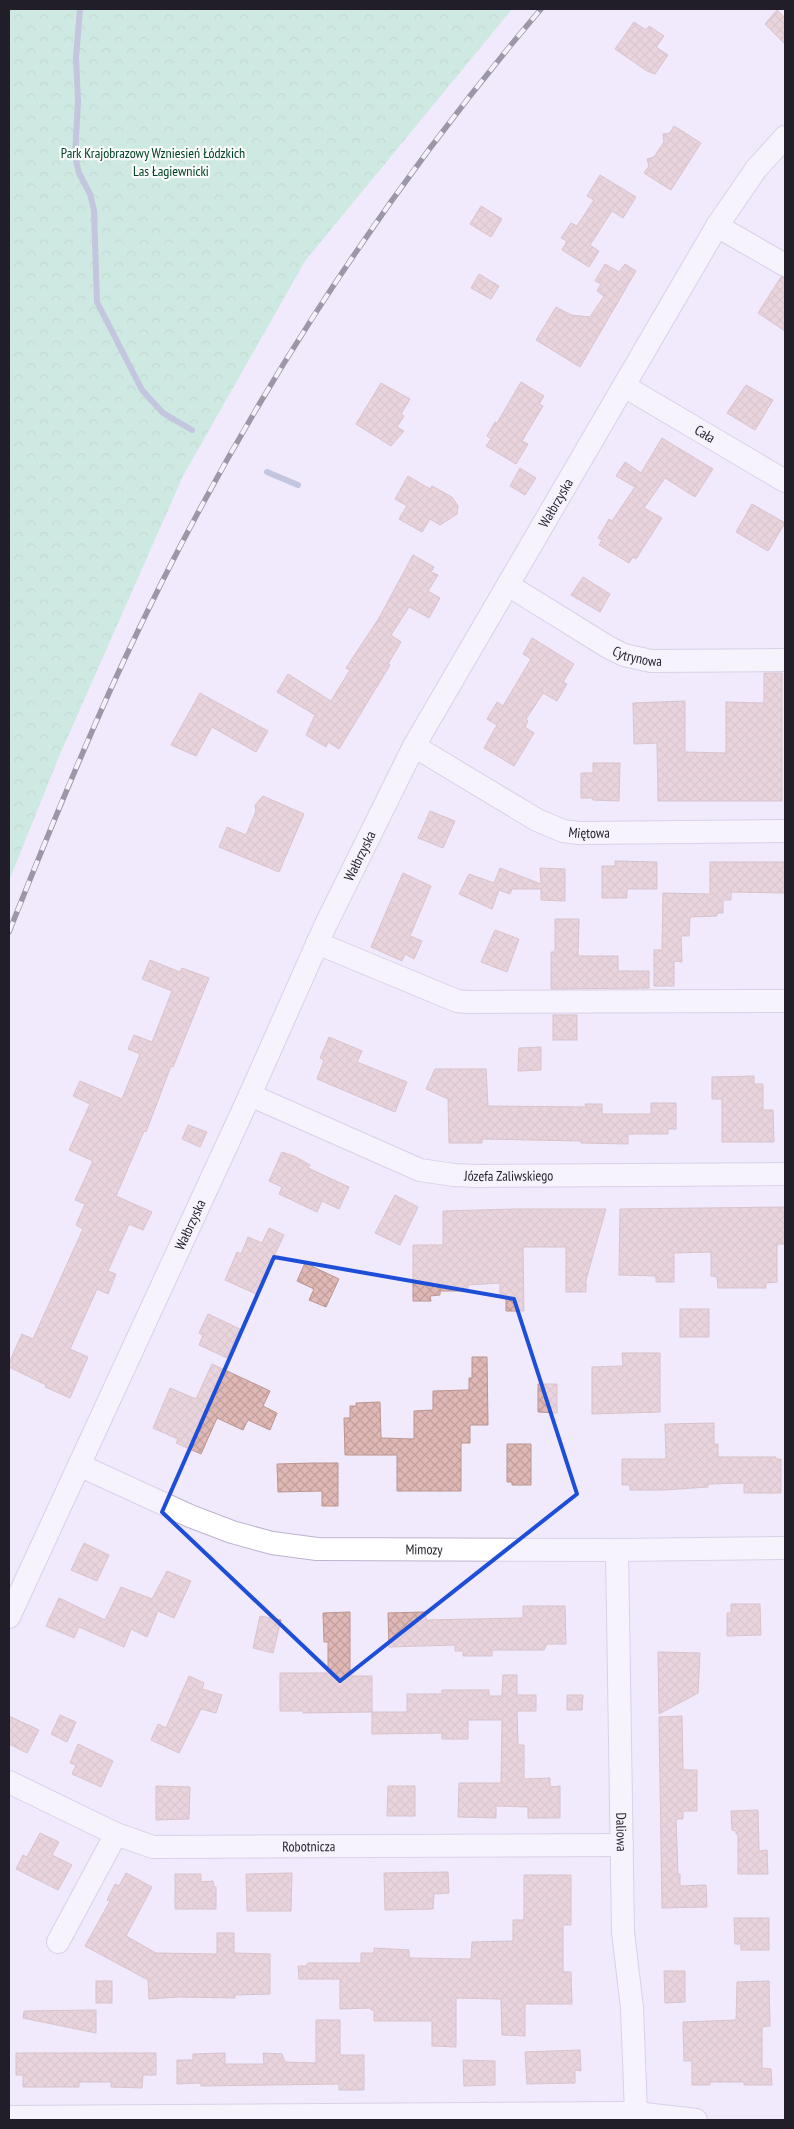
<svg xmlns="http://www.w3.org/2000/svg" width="794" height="2129" viewBox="0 0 794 2129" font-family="'PT Sans Narrow',sans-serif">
	<defs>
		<pattern id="park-crowns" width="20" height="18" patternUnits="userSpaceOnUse" patternTransform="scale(1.25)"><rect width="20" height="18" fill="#a5e9c0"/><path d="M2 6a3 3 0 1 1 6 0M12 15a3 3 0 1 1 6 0" fill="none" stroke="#8ec7a5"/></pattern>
		<pattern id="building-cross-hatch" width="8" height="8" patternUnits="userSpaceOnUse" patternTransform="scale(1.25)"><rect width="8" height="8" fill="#e0b9b6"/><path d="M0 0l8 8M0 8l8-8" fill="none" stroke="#c09f9c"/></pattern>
	</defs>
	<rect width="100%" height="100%" fill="#f1e9fc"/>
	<polygon fill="url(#park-crowns)" points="9,9 512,9 305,261 183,476 58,759 9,881"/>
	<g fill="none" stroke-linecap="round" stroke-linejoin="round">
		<g stroke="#8c9bba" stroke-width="6">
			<polyline points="80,9 76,58 78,101 75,156 79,173 90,194 94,210 97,302 142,390 163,413 192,430"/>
			<polyline points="267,472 298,485"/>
		</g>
	</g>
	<g fill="url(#building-cross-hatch)" stroke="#bb9692">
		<polygon points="777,10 785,18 785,44 765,24"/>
		<polygon points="634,22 646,30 649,26 664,36 656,47 668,55 655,74 647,71 615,49"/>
		<polygon points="674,126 701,143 671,190 644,173 649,166 647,159 654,157 664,142 663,134 670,133"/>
		<polygon points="600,175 636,197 623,218 612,211 590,245 599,251 589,267 562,250 567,241 561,238 571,223 577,226 594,200 587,196"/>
		<polygon points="481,206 502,219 491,237 470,224"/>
		<polygon points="605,264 619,272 625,264 636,271 580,367 536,340 556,307 571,315 590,317 604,296 597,291 601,284 595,281"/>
		<polygon points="479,274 499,286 491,299 471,288"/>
		<polygon points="781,277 785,278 785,331 758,313"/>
		<polygon points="521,382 544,396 539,404 543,406 522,441 528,444 516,464 486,446 491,439 487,436 495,422 497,423"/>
		<polygon points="381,383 410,399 401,414 404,416 397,427 404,431 391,446 356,424"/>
		<polygon points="746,385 773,400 755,430 727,413"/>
		<polygon points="662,438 713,469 695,497 665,478 644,508 662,518 636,559 633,557 629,563 599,545 602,540 598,538 609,519 612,521 635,487 616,476 625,462 641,473"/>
		<polygon points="520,468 536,478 525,495 510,486"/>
		<polygon points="408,476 430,489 432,486 452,497 458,506 457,514 440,525 430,519 422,532 399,519 407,506 395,499"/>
		<polygon points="752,504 785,523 768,551 736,532"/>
		<polygon points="413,555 434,567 431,572 438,575 428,591 440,598 429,618 409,607 391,635 401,642 388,664 390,665 339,749 328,742 326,747 306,735 315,715 277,692 288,674 331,701 350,670 346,668 379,618"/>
		<polygon points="583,577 610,594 600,612 571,595"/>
		<polygon points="532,638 574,664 563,682 567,684 557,701 543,693 526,719 528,721 525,727 534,733 514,766 484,748 497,725 487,719 497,702 503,706 531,659 523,654"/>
		<polygon points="764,673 782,673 782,801 658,801 657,743 634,744 633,703 685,701 685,752 726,753 726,702 764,703"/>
		<polygon points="200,693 268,731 256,752 212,727 196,756 171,745"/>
		<polygon points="593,763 620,763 619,801 593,800 592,798 581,798 581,773 593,773"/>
		<polygon points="263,796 304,814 279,872 219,847 227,827 246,835 256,811 255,805"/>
		<polygon points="430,811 455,821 443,848 418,838"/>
		<polygon points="615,861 657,862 657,889 627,889 627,898 602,898 602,866 615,866"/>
		<polygon points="710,862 785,862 785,893 731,892 731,900 723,900 723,913 717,913 717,916 690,917 689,936 681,936 682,962 674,961 674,986 654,986 654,950 662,950 663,893 710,894"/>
		<polygon points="500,868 541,884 540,868 565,869 565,901 541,900 541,889 512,889 510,894 499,890 492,909 459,894 469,874 494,883"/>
		<polygon points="403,873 431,886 410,936 422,941 414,959 405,954 402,961 371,947"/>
		<polygon points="555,919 579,919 578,956 618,956 618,971 649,971 649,988 551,989 551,952 555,952"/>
		<polygon points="495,930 519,939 507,972 481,962"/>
		<polygon points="150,960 180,972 182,968 209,978 173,1067 171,1066 146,1132 144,1131 116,1196 152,1212 143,1230 129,1224 108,1271 116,1274 108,1294 97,1289 70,1349 88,1357 70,1398 45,1387 46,1385 9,1367 9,1363 22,1334 33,1339 83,1229 76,1225 85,1204 75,1200 93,1161 69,1150 90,1104 73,1096 80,1081 122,1099 140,1054 128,1049 134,1035 152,1042 172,991 142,979"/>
		<rect x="553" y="1015" width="24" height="25"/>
		<polygon points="329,1037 362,1051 357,1062 407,1082 395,1112 317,1079 324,1060 320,1058"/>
		<polygon points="541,1047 541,1070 518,1071 519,1048"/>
		<polygon points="435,1069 486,1069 488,1106 586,1107 585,1104 602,1104 602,1114 651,1114 651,1103 676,1103 676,1129 668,1129 668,1134 628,1134 628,1144 581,1143 581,1141 482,1139 482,1143 449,1143 448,1099 426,1089"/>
		<polygon points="754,1076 754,1084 763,1084 763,1110 773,1110 774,1142 722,1142 722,1099 712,1099 712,1077"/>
		<polygon points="188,1125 207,1132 200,1147 182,1139"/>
		<polygon points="282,1152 296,1157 310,1165 308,1168 349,1187 339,1209 322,1201 317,1212 279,1194 282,1187 269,1181"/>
		<polygon points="395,1195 418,1207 400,1245 375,1233"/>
		<polygon points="785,1207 785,1244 777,1244 777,1282 766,1283 766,1288 718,1288 717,1277 711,1276 711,1252 674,1253 674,1282 656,1282 656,1276 619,1275 620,1209"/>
		<polygon points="516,1209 606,1209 586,1280 586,1292 566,1292 566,1247 523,1247 524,1311 506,1311 506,1294 500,1295 500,1283 468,1285 468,1291 440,1291 440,1295 430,1296 431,1301 413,1301 413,1245 443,1245 443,1211"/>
		<polygon points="269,1228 284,1235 256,1294 225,1280 237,1252 241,1254 248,1237 262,1243"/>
		<polygon points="305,1263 339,1279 326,1307 309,1300 314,1289 297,1281"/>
		<rect x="680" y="1309" width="29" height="28"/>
		<polygon points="208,1314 240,1329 227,1358 199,1345 203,1335 199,1333"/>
		<polygon points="622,1353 660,1353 660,1412 592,1414 592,1367 623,1366"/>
		<polygon points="472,1357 487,1357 488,1425 470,1425 470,1443 461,1443 461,1491 397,1491 397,1455 345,1455 344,1418 350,1418 350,1406 356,1406 356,1403 380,1402 381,1438 414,1439 414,1411 433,1410 433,1391 469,1390 469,1378 472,1378"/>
		<polygon points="212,1364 270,1391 263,1406 277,1413 270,1430 248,1420 243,1430 217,1418 201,1454 176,1443 178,1439 153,1428 170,1388 196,1399"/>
		<polygon points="538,1384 557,1384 557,1413 538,1412"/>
		<polygon points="714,1423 714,1444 718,1444 718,1457 776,1457 776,1459 781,1459 781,1493 744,1493 744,1483 708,1484 708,1487 664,1490 630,1490 630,1485 622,1485 622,1459 666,1459 665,1424"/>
		<polygon points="507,1444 531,1444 531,1485 512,1485 512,1482 507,1482"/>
		<polygon points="312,1463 338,1463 338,1506 322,1506 322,1491 278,1492 277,1464"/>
		<polygon points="84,1543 109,1555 97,1581 71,1570"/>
		<polygon points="167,1571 191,1581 174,1618 158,1611 147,1637 131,1629 124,1647 79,1627 74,1638 46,1626 59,1598 105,1620 121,1587 152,1599"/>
		<polygon points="731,1604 760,1604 761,1635 727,1636 727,1613 731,1613"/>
		<polygon points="523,1606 565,1606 566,1644 547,1644 544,1650 492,1650 492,1656 463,1656 463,1651 455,1651 455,1645 389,1647 388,1613 426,1612 426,1620 523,1618"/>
		<polygon points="350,1612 350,1676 372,1676 372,1712 407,1712 407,1694 442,1694 442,1690 489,1690 489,1696 502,1696 503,1675 517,1675 517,1695 536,1695 536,1711 517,1711 518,1745 524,1745 524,1779 550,1778 550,1787 560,1786 560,1818 528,1818 528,1807 496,1806 496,1818 458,1817 459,1783 501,1783 502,1720 468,1720 468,1739 442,1739 442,1733 372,1734 372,1712 303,1713 303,1711 280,1711 280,1673 328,1673 328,1642 324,1642 323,1613"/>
		<polygon points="260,1616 281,1620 273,1653 253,1648"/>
		<polygon points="658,1652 700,1653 698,1693 659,1714"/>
		<polygon points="189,1676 204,1683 202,1689 222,1695 216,1713 201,1709 179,1753 151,1740 158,1724 166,1728"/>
		<polygon points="567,1695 583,1695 582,1710 567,1710"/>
		<polygon points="60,1715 76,1722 67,1742 51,1734"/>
		<polygon points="9,1716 39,1730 27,1753 9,1744"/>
		<polygon points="682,1716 683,1770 697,1770 697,1811 683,1811 683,1819 676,1819 678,1875 680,1874 680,1886 706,1885 707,1907 662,1908 659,1717"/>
		<polygon points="78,1744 113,1761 101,1787 72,1774 76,1765 70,1763"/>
		<polygon points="156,1786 190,1787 189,1819 156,1820"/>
		<polygon points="388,1786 415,1786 415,1816 387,1816"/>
		<polygon points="758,1810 759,1851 767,1850 768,1874 738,1874 738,1834 736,1834 736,1831 732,1830 731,1811"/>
		<polygon points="40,1833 59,1842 52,1855 72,1865 58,1890 16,1869 23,1855 27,1857"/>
		<polygon points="448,1872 449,1893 434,1894 433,1909 385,1910 384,1873"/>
		<polygon points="126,1873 152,1887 126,1936 156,1953 217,1954 217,1933 234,1933 234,1953 270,1954 270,1994 235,1995 235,1998 178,1997 149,1999 148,1980 85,1946 110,1901 107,1900 115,1884 119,1886"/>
		<polygon points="292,1873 291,1911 247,1911 246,1874"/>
		<polygon points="175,1874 201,1874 201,1882 213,1881 214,1887 216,1887 216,1909 175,1909"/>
		<polygon points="524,1875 571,1875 571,1925 563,1925 563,1972 571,1972 572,2004 525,2004 525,2036 502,2035 501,1999 456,1998 456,2047 432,2046 432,2021 374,2021 374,2010 371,2010 371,2008 340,2009 340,1979 299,1979 298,1966 305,1966 308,1963 361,1963 361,1953 374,1953 374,1948 409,1950 409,1958 471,1959 472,1942 513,1941 513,1920 524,1920"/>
		<polygon points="734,1918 769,1918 769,1950 741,1950 741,1944 735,1944"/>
		<polygon points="664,1971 685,1971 685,2002 665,2003"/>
		<rect x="96" y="1981" width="16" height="22"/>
		<polygon points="769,1981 770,2026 762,2027 762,2068 771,2069 772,2085 744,2085 744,2082 710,2082 710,2085 692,2085 692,2061 684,2061 683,2022 736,2020 737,1982"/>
		<polygon points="96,2010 96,2033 23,2018 24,2011"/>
		<polygon points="316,2020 340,2020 340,2055 364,2055 364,2090 339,2090 339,2084 201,2086 201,2083 177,2084 177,2060 193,2060 193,2054 225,2053 225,2064 264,2064 263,2053 282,2054 285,2062 316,2063"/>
		<polygon points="580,2050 581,2071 575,2070 575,2083 527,2084 525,2052"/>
		<polygon points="16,2053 156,2053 156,2075 143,2075 142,2088 111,2087 111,2082 79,2082 79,2087 23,2087 23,2075 16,2075"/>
		<polygon points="463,2060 495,2061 495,2085 464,2086"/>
	</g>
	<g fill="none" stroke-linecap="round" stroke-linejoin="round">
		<defs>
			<g id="minor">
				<polyline points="717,226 785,265"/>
				<path id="s1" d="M 624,386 L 785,481"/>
				<path id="s2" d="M 508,585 L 608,647 L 624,655 L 651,661 L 785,660"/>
				<path id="s3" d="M 414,746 L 537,820 L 563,831 L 579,833 L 785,831"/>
				<polyline points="317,943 457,1001 467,1002 785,1001"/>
				<path id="s4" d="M 250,1095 L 420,1170 L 454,1175 L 476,1176 L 785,1174"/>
				<path id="s5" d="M 79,1465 L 190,1516 L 232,1532 L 272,1543 L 317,1549 L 617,1550 L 785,1548"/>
				<path id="s6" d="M 617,1550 L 623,1932 L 632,2008 L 636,2113"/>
				<path id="s7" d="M 9,1617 L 250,1095 L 326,924 L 414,746 L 717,226 L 756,169 L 785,137"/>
				<path id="s8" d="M 9,1782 L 116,1834 L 153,1847 L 622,1845"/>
				<polyline points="58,1942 116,1834"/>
				<polyline points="9,2117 636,2113 696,2120"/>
			</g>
		</defs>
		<use href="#minor" stroke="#bfb2d0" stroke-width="24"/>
		<use href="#minor" stroke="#fff" stroke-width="22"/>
		<defs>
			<path id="rail" d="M 9,932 C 46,839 84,745 127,654 C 235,423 376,203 541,9"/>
		</defs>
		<use href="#rail" stroke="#37333f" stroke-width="5.5"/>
		<use href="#rail" stroke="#fafafa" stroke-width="4" stroke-dasharray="11" stroke-linecap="butt"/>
	</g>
	<path d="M0 0H794V2129H0ZM 274,1257 L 514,1299 L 577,1494 L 340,1681 L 162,1512 Z" fill="#f1e9fc" fill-opacity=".55" fill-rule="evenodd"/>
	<path fill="none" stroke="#1d4ed8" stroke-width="4" stroke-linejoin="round" d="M 274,1257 L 514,1299 L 577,1494 L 340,1681 L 162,1512 Z"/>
	<g text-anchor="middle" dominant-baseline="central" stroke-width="4.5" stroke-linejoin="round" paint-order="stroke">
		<g font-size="14" fill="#004427" stroke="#fafafa">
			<text x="153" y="153">Park Krajobrazowy Wzniesień Łódzkich</text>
			<text x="171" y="171">Las Łagiewnicki</text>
		</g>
		<g font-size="14" fill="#221e29" stroke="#fafafa">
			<text stroke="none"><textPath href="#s1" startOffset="94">Cała</textPath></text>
			<text stroke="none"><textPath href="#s7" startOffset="1242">Wałbrzyska</textPath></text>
			<text stroke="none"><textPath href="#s2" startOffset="149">Cytrynowa</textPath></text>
			<text stroke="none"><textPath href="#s3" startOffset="198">Miętowa</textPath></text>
			<text stroke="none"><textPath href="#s7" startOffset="838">Wałbrzyska</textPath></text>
			<text stroke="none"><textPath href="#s4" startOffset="275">Józefa Zaliwskiego</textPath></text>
			<text stroke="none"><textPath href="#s7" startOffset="432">Wałbrzyska</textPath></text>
			<text stroke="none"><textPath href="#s5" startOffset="361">Mimozy</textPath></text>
			<text stroke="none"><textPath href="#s6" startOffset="282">Daliowa</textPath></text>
			<text stroke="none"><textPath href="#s8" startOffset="314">Robotnicza</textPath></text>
		</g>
	</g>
	<rect width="794" height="2129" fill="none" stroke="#221e29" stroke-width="20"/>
</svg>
